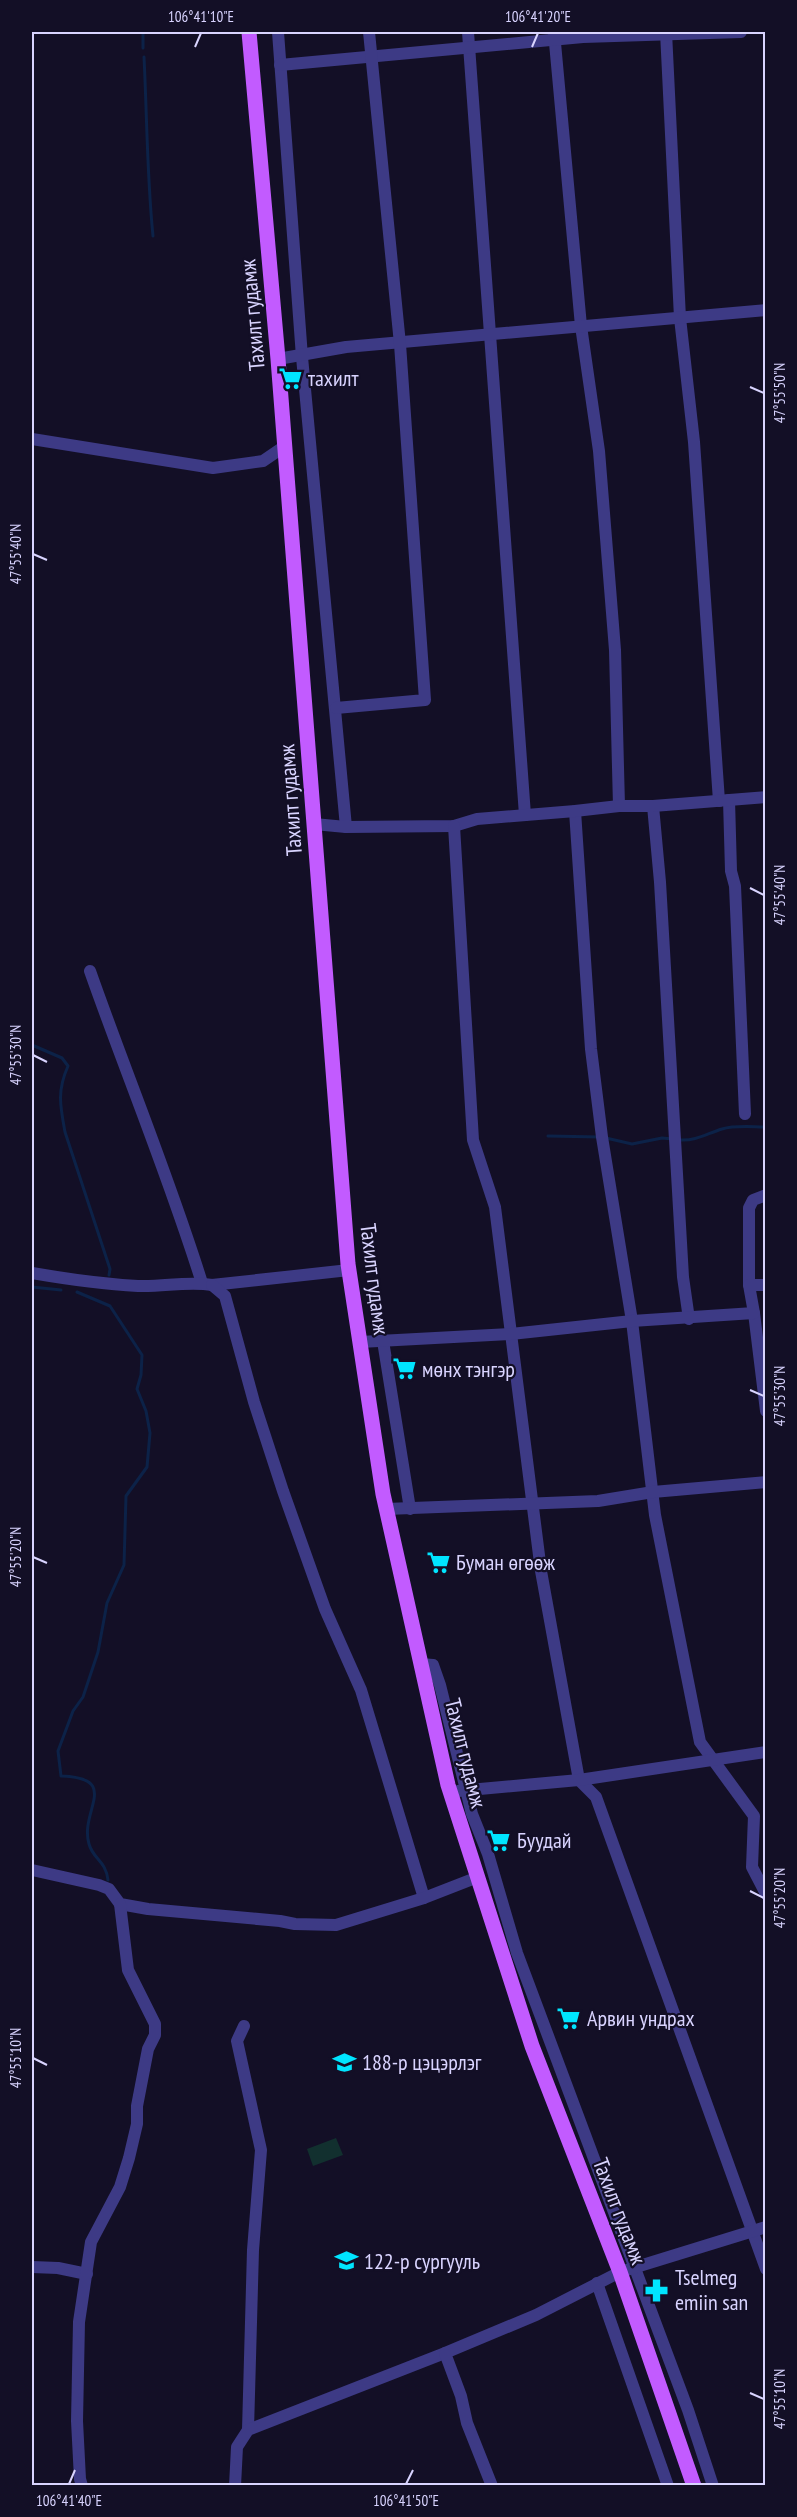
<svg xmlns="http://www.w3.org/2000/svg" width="797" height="2517" viewBox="0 0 797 2517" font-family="'PT Sans Narrow',sans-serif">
	<rect width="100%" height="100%" fill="#130f26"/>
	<polygon fill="#12302f" points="336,2138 343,2155 313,2166 307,2149"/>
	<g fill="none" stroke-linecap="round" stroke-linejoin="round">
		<g stroke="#0c2248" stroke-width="3">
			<polyline points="143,32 143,48"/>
			<path d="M 144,57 C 147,117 147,177 153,236"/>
			<path d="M 32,1045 L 62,1058 L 68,1066 C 57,1091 60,1105 65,1132 L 110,1269 L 109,1275"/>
			<polyline points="548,1136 600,1137"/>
			<polyline points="606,1138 632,1144 662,1138 673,1139"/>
			<path d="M 680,1140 C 696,1141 706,1134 722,1129 C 735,1125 752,1127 766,1127"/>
			<polyline points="32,1287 61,1290"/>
			<path d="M 77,1292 L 110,1306 L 142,1355 L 141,1375 L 137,1389 L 146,1411 L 150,1433 L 147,1467 L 126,1496 L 124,1565 L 107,1603 L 98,1652 L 83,1697 L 73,1711 L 58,1751 L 61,1776 C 122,1778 79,1811 89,1844 C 93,1859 106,1861 108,1880"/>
		</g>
		<g stroke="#3d3a85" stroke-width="12">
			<polyline points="278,32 302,357 346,827"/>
			<polyline points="468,32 525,815"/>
			<polyline points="554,32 581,326 599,451 615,650 619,806"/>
			<polyline points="666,32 680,318 694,442 719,801"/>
			<polyline points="280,65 583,37 741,32"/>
			<polyline points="278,359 346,347 766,310"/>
			<polyline points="32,439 213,468 263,461 285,446"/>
			<polyline points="336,708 425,700 400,344 369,32"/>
			<polyline points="729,800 731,871 735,886 745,1114"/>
			<polyline points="653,806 660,882 683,1277 689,1319"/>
			<polyline points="575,811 591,1049 602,1137 632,1321 655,1515 700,1742 754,1816 752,1867 766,1894"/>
			<polyline points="314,824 346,827 454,826 477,819 575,811 619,806 653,806 766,797"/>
			<polyline points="454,826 473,1140 495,1207 541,1571 579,1780 596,1797 766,2269"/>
			<path d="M 90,971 C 127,1076 169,1177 202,1283"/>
			<path d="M 32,1273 C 67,1279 102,1284 138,1286 C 164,1287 187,1281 212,1285 L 349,1270"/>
			<polyline points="212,1285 225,1296 254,1402 283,1491 325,1609 361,1690 424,1898"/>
			<polyline points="749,1285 749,1208 753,1200 766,1195"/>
			<polyline points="754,1313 766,1411"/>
			<polyline points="383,1341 410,1509"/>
			<polyline points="360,1342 511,1334 632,1321 754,1313 749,1285 766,1285"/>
			<polyline points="386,1509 598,1501 653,1492 766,1482"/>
			<polyline points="421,1664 433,1665 440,1685 472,1814 488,1854 517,1953 688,2410 713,2486"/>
			<polyline points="458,1791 579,1780 766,1752"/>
			<polyline points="32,1870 99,1885 109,1889 120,1904 148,1909 280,1921 295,1924 336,1925 424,1898 478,1877"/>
			<polyline points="244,2026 237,2041 261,2150 253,2250 248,2430"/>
			<polyline points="32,2267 58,2268 87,2274"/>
			<polyline points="597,2283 668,2486"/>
			<polyline points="82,2486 80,2479 77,2421 79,2322 91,2242 120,2187 129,2158 137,2124 137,2106 148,2049 155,2035 155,2024 128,1970 120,1904"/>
			<polyline points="235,2486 237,2447 248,2430 445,2353"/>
			<polyline points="492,2486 467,2423 461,2396 445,2353 536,2315 620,2272 766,2227"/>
		</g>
		<polyline stroke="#c25bff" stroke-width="15" points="249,32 278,359 348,1264 383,1494 448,1785 532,2046 620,2272 694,2486"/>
	</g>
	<path fill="none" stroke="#d9d4ff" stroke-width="2" d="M 195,47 L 201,33M 532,47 L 538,33M 750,387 L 764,393M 33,554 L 47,560M 750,888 L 764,895M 33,1055 L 47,1062M 750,1390 L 764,1396M 33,1557 L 47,1563M 750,1891 L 764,1898M 33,2058 L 47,2065M 750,2393 L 764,2399M 69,2484 L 75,2470M 406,2484 L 413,2470"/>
	<defs>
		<symbol id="supermarket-bare" viewBox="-9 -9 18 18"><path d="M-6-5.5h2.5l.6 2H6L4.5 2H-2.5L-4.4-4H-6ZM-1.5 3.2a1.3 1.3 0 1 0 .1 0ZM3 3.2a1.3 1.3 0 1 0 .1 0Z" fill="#00e5ff" stroke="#130f26" stroke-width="2.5" paint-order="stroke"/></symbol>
		<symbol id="school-bare" viewBox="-9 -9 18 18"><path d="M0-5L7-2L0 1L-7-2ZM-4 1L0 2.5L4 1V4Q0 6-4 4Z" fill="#00e5ff" stroke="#130f26" stroke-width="2.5" paint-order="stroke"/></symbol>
		<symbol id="pharmacy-bare" viewBox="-9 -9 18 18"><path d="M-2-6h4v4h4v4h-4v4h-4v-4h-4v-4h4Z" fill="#00e5ff" stroke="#130f26" stroke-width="2.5" paint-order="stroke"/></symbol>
	</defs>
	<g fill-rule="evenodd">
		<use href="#supermarket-bare" x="274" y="362" width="33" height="33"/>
		<use href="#supermarket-bare" x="388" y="1352" width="33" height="33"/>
		<use href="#supermarket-bare" x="422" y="1546" width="33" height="33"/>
		<use href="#supermarket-bare" x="482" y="1824" width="33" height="33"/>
		<use href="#supermarket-bare" x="552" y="2002" width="33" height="33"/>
		<use href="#school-bare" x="328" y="2046" width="33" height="33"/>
		<use href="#school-bare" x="330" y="2244" width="33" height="33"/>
		<use href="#pharmacy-bare" x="640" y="2274" width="33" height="33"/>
	</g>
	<g text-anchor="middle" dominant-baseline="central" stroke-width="4.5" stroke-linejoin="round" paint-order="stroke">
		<g font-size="22" fill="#d9d4ff" stroke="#130f26">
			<text transform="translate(252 315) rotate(-95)">Тахилт гудамж</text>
			<text transform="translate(290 800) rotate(-94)">Тахилт гудамж</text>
			<text transform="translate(375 1279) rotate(83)">Тахилт гудамж</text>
			<text transform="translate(466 1753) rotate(76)">Тахилт гудамж</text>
			<text transform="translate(620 2211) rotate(69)">Тахилт гудамж</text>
		</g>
		<g font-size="22" fill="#d9d4ff" stroke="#130f26" text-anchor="start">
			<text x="308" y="378">тахилт</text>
			<text x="422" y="1369">мөнх тэнгэр</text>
			<text x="456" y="1562">Буман өгөөж</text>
			<text x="517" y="1840">Буудай</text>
			<text x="587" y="2018">Арвин ундрах</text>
			<text x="362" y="2062">188-р цэцэрлэг</text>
			<text x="364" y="2261">122-р сургууль</text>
			<text x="675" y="2277">Tselmeg<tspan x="675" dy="25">emiin san</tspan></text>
		</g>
	</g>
	<rect width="797" height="2517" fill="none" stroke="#130f26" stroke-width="66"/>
	<rect x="33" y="33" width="731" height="2451" fill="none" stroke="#d9d4ff" stroke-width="2"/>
	<g font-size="15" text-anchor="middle" fill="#d9d4ff">
		<text x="201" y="22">106°41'10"E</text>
		<text x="538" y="22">106°41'20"E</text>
		<text transform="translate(780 393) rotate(-90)" y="5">47°55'50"N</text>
		<text transform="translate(16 554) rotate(-90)" y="5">47°55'40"N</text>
		<text transform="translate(780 895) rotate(-90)" y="5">47°55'40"N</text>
		<text transform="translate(16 1055) rotate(-90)" y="5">47°55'30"N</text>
		<text transform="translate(780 1396) rotate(-90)" y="5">47°55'30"N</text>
		<text transform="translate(16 1557) rotate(-90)" y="5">47°55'20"N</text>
		<text transform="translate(780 1898) rotate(-90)" y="5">47°55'20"N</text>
		<text transform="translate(16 2058) rotate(-90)" y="5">47°55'10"N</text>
		<text transform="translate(780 2399) rotate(-90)" y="5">47°55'10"N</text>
		<text x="69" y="2506">106°41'40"E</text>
		<text x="406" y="2506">106°41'50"E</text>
	</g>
</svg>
